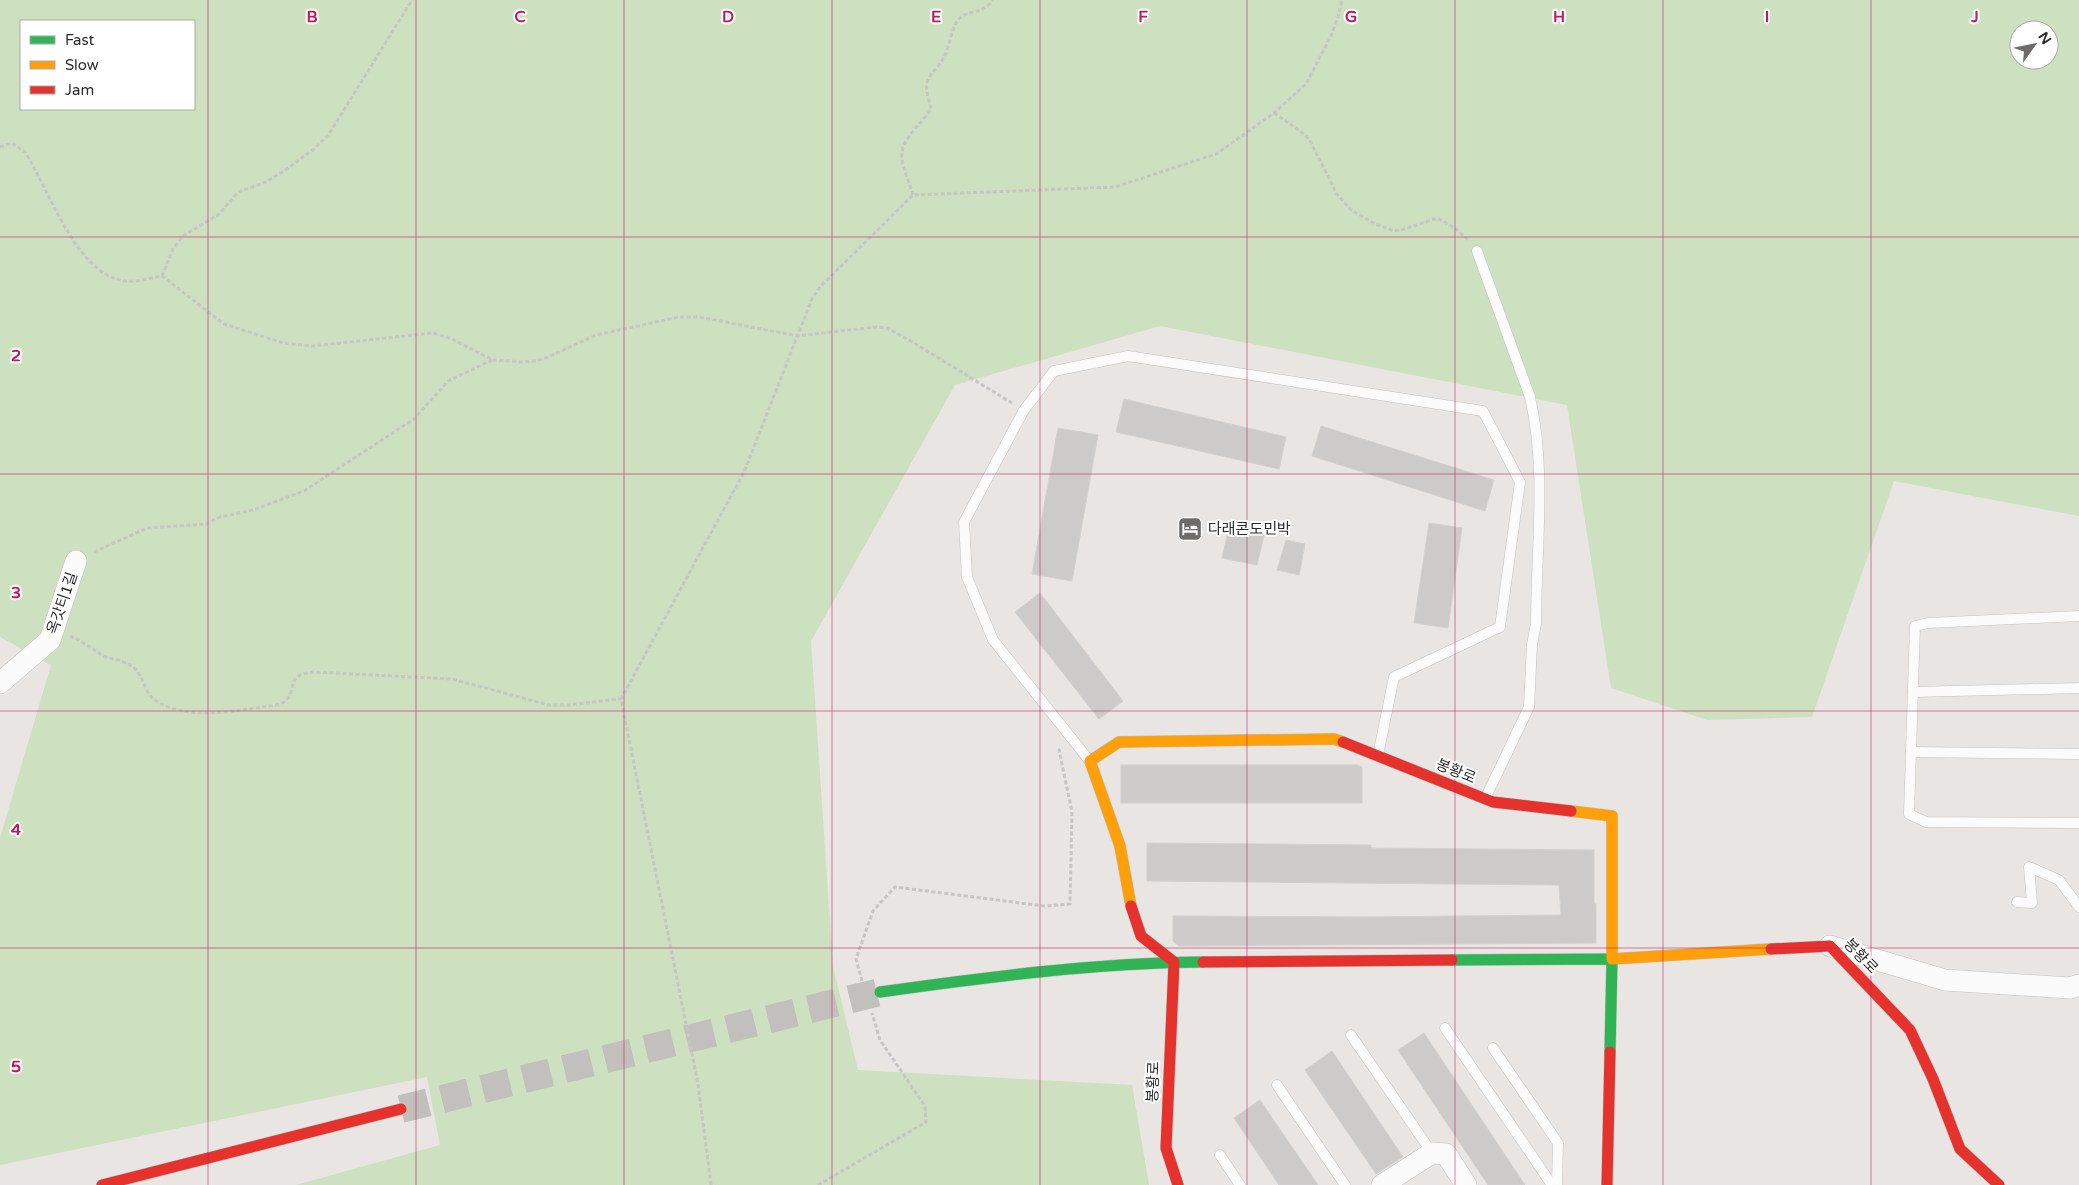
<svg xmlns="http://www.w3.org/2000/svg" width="2079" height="1185" viewBox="0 0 2079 1185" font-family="'Varela Round','Noto Sans KR',sans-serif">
	<rect width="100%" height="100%" fill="#e8e5e2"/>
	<path fill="#cde0bf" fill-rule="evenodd" d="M 0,0 L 2079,0 L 2079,516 L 1894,481 L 1812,717 L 1707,720 L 1611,688 L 1567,405 L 1160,326 L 955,385 L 811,641 L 833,967 L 858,1070 L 1132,1085 L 1149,1185 L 296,1185 L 440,1145 L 427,1077 L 0,1165 L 0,838 L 51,665 L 0,637 ZM 21,21 L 194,21 L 194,109 L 21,109 ZM 2019,30 L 2049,30 L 2049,60 L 2019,60 Z"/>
	<g fill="#cdcbc9" stroke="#d3d1ce">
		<polygon points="1124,399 1286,437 1279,469 1116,432"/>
		<polygon points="1321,426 1494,480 1485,511 1312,456"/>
		<polygon points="1058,428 1098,435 1072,581 1032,574"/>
		<polygon points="1429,523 1462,528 1448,628 1414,623"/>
		<polygon points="1229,528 1264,535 1257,565 1222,558"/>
		<polygon points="1286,540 1305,544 1299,575 1277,570"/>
		<polygon points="1040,593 1123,701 1099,719 1015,612"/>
		<polygon points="1121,765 1358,765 1362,767 1362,803 1121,803"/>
		<polygon points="1147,843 1371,845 1371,848 1594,850 1594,904 1596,904 1596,943 1179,946 1173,941 1173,916 1367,917 1561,915 1559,885 1147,881"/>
		<polygon points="1424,1033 1525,1185 1488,1185 1398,1050"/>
		<polygon points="1332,1051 1403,1157 1376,1174 1305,1070"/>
		<polygon points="1260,1100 1318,1185 1279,1185 1234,1118"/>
	</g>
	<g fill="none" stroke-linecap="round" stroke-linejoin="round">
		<polyline stroke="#c2c0bd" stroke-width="28" stroke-dasharray="28 14" stroke-linecap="butt" points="401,1109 880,992"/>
		<defs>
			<g id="lane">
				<path d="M 1477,251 L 1530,397 C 1547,472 1536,548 1536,624 L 1532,644 L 1529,707 L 1486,797"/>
				<polyline points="2079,616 1928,623 1915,626 1909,814 1926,822 2079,823"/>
				<polyline points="1913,692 2079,688"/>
				<polyline points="1911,752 2079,754"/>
				<polyline points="1089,760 993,640 967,577 964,522 1024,410 1054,371 1128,356 1483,411 1520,482 1500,627 1394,677 1378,755"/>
				<polyline points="2017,902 2032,903 2029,867 2059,880 2079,907"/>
				<polyline points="1445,1028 1552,1185"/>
				<polyline points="1351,1035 1432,1153"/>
				<polyline points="1493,1048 1558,1143 1557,1185"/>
				<polyline points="1277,1085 1345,1185"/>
				<polyline points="1220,1155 1240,1185"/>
			</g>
			<g id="street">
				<polyline points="0,683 50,640 76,561"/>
				<polyline points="1830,946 1945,980 2070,988 2079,985"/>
				<polyline points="1382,1185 1432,1153 1446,1154 1466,1185"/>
			</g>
			<g id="fast">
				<polyline points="1452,960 1612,959 1610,1052"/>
				<path d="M 880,992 C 987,977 1094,963 1203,962"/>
			</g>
			<g id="slow">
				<polyline points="1571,811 1612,816 1612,959 1771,949"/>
				<polyline points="1131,906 1120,846 1090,761 1119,742 1334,739 1343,742"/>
			</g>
			<g id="jam">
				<polyline points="1343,742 1493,802 1571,811"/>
				<polyline points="1131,906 1141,936 1174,962 1166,1148 1178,1185"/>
				<polyline points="1771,949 1830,946 1910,1030 1933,1079 1960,1149 1999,1185"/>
				<polyline points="1203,962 1452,960"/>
				<polyline points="102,1185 401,1109"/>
				<polyline points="1607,1185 1610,1052"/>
			</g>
		</defs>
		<use href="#lane" stroke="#c2c2c2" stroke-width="11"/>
		<use href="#street" stroke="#c2c2c2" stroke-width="22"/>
		<use href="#fast" stroke="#c2c2c2" stroke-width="12"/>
		<use href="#slow" stroke="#c2c2c2" stroke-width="12"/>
		<use href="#jam" stroke="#c2c2c2" stroke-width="12"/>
		<g stroke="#c6c6c6" stroke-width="3" stroke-dasharray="4 2.5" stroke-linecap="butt">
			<polyline points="1274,113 1299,130 1309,139 1337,194 1350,209 1375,224 1394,231 1405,229 1437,218 1455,228 1469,241"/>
			<path d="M 0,147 L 12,143 L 25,152 C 48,188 75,270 120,280 C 133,284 149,278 162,276 L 224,324 L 283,343 L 312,346 L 433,333 L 452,339 L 493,360 L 523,362 L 536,361 L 548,357 L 596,335 L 679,317 L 699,317 L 798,336 L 876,327 L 887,328 L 909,340 L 1012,403"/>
			<path d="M 913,195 C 910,183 903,171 902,158 C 900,139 922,124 931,109 C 930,100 925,93 927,83 C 930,72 940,67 944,57 C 950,46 951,27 960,18 C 970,9 980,16 993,0"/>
			<polyline points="162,276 173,249 183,236 219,214 238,192 266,182 284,171 314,149 329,134 412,0"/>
			<polyline points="94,552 147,528 206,524 220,517 253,510 304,491 414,419 448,381 492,360"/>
			<path d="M 70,636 C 83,641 94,651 106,657 C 117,661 130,661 137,671 C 144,680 145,693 155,700 C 183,720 229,712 262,707 C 269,706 278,706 284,702 C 299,690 283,676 313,672 L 452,679 L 549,705 L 569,705 L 621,699"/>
			<polyline points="862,981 856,959 873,911 895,887 1044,906 1070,904 1072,812 1059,750 1062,747"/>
			<polyline points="711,1185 698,1084 621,699 744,472 812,299 820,287 913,195 1115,187 1216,154 1274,113 1306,84 1331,36 1338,17 1342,0"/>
			<polyline points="818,1185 926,1122 925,1106 880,1040 872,1013"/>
		</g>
		<use href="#lane" stroke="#fcfbfb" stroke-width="10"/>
		<use href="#street" stroke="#fcfbfb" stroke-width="21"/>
		<use href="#fast" stroke="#30b455" stroke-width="11"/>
		<use href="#slow" stroke="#ff9f0a" stroke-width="11"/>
		<use href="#jam" stroke="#e5322d" stroke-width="11"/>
	</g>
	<path fill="none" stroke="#c2185b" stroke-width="1" stroke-opacity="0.55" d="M 208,0 L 208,1185M 416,0 L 416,1185M 624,0 L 624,1185M 832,0 L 832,1185M 1040,0 L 1040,1185M 1247,0 L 1247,1185M 1455,0 L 1455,1185M 1663,0 L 1663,1185M 1871,0 L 1871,1185M 0,237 L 2079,237M 0,474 L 2079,474M 0,711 L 2079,711M 0,948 L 2079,948"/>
	<defs>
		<symbol id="hotel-square" viewBox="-11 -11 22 22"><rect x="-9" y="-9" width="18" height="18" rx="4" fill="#6d6c6b" stroke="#fff"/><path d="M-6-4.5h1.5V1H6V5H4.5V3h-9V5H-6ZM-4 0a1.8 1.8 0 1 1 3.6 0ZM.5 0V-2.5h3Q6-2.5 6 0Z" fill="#fff"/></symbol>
	</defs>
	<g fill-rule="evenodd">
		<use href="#hotel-square" x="1176" y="515" width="28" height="28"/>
	</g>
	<g text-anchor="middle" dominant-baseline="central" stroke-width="4" stroke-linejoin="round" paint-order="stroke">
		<g font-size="15" fill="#2b2b2b" stroke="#fff" text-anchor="start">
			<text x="1208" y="529">다래콘도민박</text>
		</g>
		<g font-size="15" fill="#2b2b2b" stroke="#fff">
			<text transform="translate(62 603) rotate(-71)">옥갓티1길</text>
			<text transform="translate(1456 771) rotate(22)">봉황로</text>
			<text transform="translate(1861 956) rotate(46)">봉황로</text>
			<text transform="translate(1153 1082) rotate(-88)">봉황로</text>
		</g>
	</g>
	<g font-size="16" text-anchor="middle" font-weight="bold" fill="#c2185b" stroke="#fff" stroke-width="4" stroke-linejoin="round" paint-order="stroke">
		<text x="312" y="22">B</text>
		<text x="520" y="22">C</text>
		<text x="728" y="22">D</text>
		<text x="936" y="22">E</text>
		<text x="1143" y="22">F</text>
		<text x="1351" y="22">G</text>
		<text x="1559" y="22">H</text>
		<text x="1767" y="22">I</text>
		<text x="1975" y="22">J</text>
		<text x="16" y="361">2</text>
		<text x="16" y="598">3</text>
		<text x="16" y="835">4</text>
		<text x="16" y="1072">5</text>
	</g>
	<rect x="20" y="20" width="175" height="90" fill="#ffffff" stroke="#aaaaaa"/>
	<rect x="30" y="36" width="25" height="8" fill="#30b455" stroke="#aaaaaa"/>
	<text x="65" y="45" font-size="15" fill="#2b2b2b">Fast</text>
	<rect x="30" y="61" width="25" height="8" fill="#ff9f0a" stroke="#aaaaaa"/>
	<text x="65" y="70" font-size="15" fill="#2b2b2b">Slow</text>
	<rect x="30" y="86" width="25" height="8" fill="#e5322d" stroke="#aaaaaa"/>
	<text x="65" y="95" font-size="15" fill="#2b2b2b">Jam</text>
	<g transform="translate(2034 45) rotate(57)"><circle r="24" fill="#ffffff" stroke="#aaaaaa"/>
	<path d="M0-4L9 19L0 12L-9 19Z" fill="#6d6c6b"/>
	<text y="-8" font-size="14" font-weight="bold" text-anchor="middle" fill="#2b2b2b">N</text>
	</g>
</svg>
